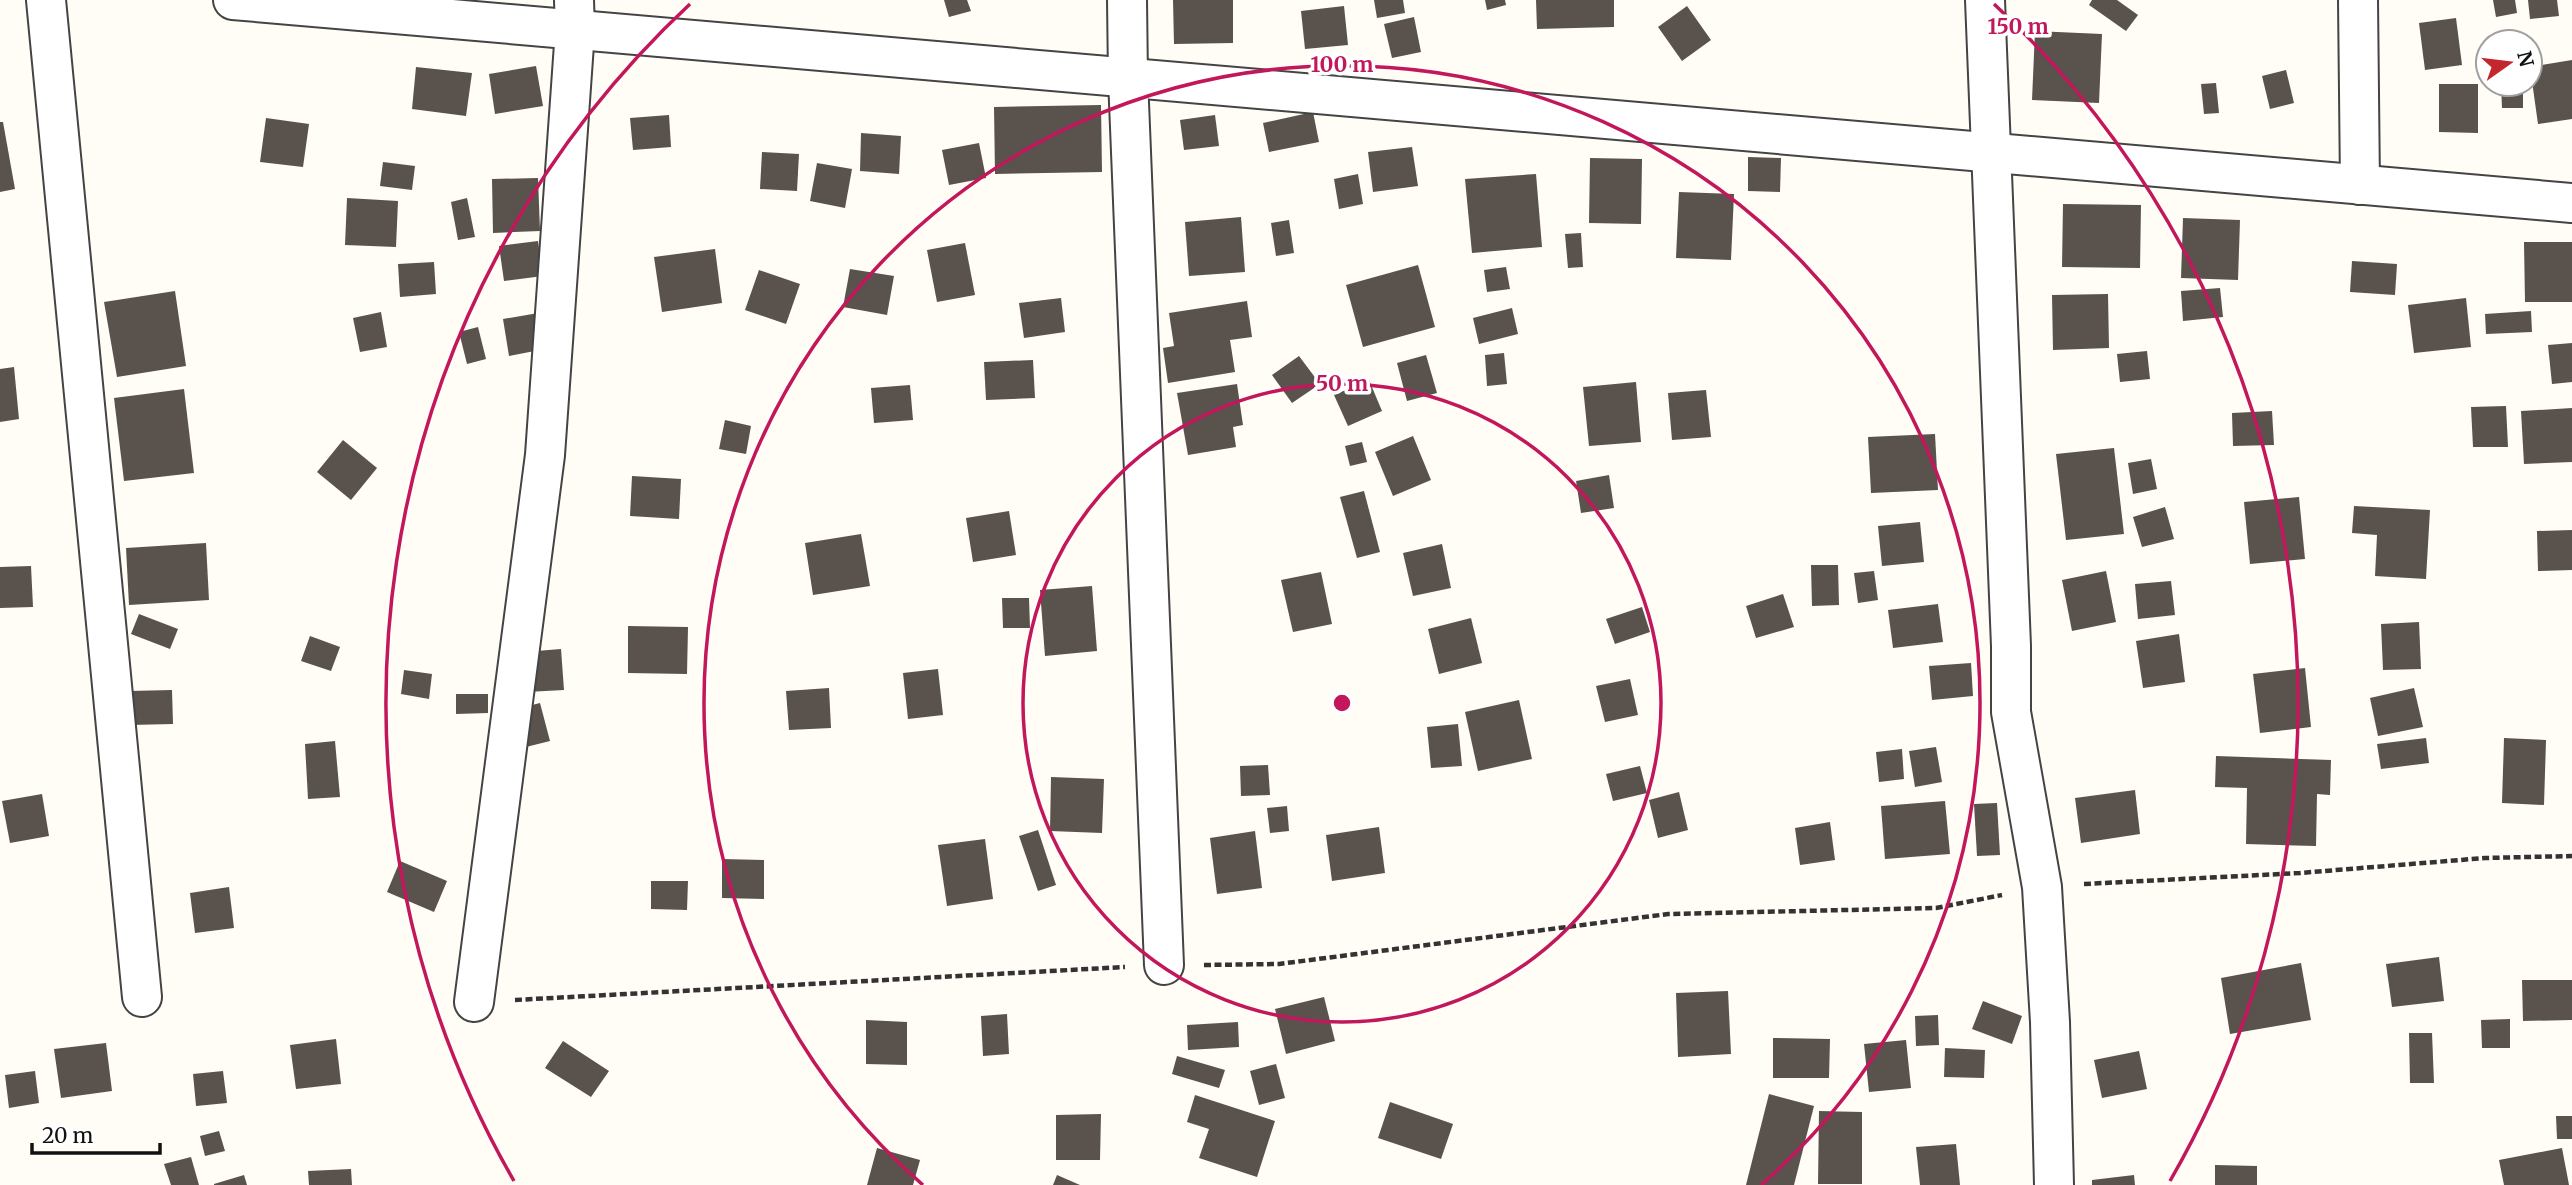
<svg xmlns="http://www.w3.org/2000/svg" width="2572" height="1185" viewBox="0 0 2572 1185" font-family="Merriweather,serif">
	<rect width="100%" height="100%" fill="#fffdf5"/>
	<g fill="#5a524d">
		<polygon points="944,0 967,0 971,11 949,17"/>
		<polygon points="1173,0 1233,0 1233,43 1174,44"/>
		<polygon points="1374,0 1403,0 1405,13 1377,18"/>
		<polygon points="1485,0 1505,0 1506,5 1487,10"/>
		<polygon points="1536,0 1614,0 1614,27 1537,29"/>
		<polygon points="2092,0 2117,0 2138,15 2126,31 2089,5"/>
		<polygon points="2493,0 2515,0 2517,13 2496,17"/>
		<polygon points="2528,0 2557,0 2559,16 2530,19"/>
		<polygon points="1344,6 1348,45 1305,49 1301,11"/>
		<polygon points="1687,6 1711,40 1682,61 1658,27"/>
		<polygon points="1414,17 1421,52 1392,58 1384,24"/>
		<polygon points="2456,18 2462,65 2425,70 2419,23"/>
		<polygon points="2035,31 2102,34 2099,103 2032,100"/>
		<polygon points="2572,60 2572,119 2538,124 2530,67"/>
		<polygon points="536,66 543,106 495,114 489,74"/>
		<polygon points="416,67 472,73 466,116 412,109"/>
		<polygon points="2286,70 2294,103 2270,109 2262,76"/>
		<polygon points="2216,83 2219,113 2204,114 2201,84"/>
		<polygon points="2439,84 2478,84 2478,133 2439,132"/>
		<polygon points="2501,84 2523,84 2523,108 2502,108"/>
		<polygon points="1101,105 1102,172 995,174 994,107"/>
		<polygon points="1313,112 1319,142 1269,152 1263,123"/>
		<polygon points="669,115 671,147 633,150 630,118"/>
		<polygon points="1215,115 1219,146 1184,150 1180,120"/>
		<polygon points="266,118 309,124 303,167 260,162"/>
		<polygon points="0,122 3,122 15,189 0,192"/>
		<polygon points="861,133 901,136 899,174 860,171"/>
		<polygon points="979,143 986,178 949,185 942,150"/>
		<polygon points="1412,147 1418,186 1373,192 1368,152"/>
		<polygon points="762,152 799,154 797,191 760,189"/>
		<polygon points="1748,157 1781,158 1780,192 1748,191"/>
		<polygon points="1590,158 1642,159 1641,224 1589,223"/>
		<polygon points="383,162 415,166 412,190 380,186"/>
		<polygon points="817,163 852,169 845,208 810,201"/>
		<polygon points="1358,174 1363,204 1339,209 1334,179"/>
		<polygon points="1536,174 1542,247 1472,253 1465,179"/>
		<polygon points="538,178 540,231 493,233 492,179"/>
		<polygon points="1679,192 1734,194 1731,260 1676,258"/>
		<polygon points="347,198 398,201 396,247 345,245"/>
		<polygon points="467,198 475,237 458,240 451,202"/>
		<polygon points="2063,204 2141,205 2140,268 2062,267"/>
		<polygon points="1241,217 1245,272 1189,276 1185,222"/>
		<polygon points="2183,218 2240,220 2238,280 2181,278"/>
		<polygon points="1289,220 1294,253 1276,256 1271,223"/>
		<polygon points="1581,233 1583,267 1568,268 1565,234"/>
		<polygon points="538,241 543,276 504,281 499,246"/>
		<polygon points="2524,242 2572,242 2572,302 2525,302"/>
		<polygon points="965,243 975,295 937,302 927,250"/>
		<polygon points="715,249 722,303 662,312 654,257"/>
		<polygon points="2352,261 2397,264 2395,295 2350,292"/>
		<polygon points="434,262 436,294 400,297 398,264"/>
		<polygon points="1418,265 1435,327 1363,347 1346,285"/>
		<polygon points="1506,267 1510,289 1487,292 1484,270"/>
		<polygon points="850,269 894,276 887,315 843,307"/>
		<polygon points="759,270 800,284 786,324 745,310"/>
		<polygon points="2220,288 2223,317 2183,321 2181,291"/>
		<polygon points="175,291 186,366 117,377 104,302"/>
		<polygon points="2108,294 2109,348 2053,350 2052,295"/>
		<polygon points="1061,298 1065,332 1024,338 1019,303"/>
		<polygon points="2466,298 2471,347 2414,353 2408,305"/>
		<polygon points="1247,301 1252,337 1230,340 1235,372 1168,383 1163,348 1174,346 1169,313"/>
		<polygon points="1512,308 1518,334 1479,344 1473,318"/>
		<polygon points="2531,311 2532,332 2486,334 2485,314"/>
		<polygon points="381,312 387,347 360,352 353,318"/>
		<polygon points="544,312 550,348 509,356 503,319"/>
		<polygon points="478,327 486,359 467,364 459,332"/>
		<polygon points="2572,343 2572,382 2552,384 2548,345"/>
		<polygon points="2147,351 2150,379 2120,382 2117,354"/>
		<polygon points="1504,353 1507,384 1487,386 1485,355"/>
		<polygon points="1426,355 1437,393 1407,401 1397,363"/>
		<polygon points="1299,356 1320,384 1292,403 1272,375"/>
		<polygon points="1033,360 1035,398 986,400 984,362"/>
		<polygon points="14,367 19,419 0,422 0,369"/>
		<polygon points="1369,380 1382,411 1348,426 1334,395"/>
		<polygon points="1636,382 1641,442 1589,446 1583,387"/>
		<polygon points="1237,384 1243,425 1233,427 1236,447 1188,455 1177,393"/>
		<polygon points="910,385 913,420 874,423 871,388"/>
		<polygon points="184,389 194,473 124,481 114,398"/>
		<polygon points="1706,390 1711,437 1672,440 1668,393"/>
		<polygon points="2506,406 2508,447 2473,447 2471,407"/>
		<polygon points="2572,408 2572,462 2524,464 2521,411"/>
		<polygon points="2272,411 2274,445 2233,446 2232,413"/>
		<polygon points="725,420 751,426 746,454 719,449"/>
		<polygon points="1935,434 1938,490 1871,493 1868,437"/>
		<polygon points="1413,436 1431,480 1393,496 1375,452"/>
		<polygon points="343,440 377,468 351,500 317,472"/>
		<polygon points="1362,442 1367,462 1350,466 1345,446"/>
		<polygon points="2114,448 2124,534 2066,540 2056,454"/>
		<polygon points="2151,459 2157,489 2133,494 2128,463"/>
		<polygon points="1609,475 1614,508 1581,513 1576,481"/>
		<polygon points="632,476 681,479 679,519 630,516"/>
		<polygon points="1364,491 1380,552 1357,558 1340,497"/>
		<polygon points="2299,497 2305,559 2250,564 2244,502"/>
		<polygon points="2354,506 2430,510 2426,579 2375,576 2377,535 2352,533"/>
		<polygon points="2165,507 2174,539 2142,547 2133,517"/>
		<polygon points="1009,511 1016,555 973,562 966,518"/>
		<polygon points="1920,522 1924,562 1882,566 1878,526"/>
		<polygon points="2572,530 2572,570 2538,571 2537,531"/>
		<polygon points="861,534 870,586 813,595 805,543"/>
		<polygon points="206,543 209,600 129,605 126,548"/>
		<polygon points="1442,544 1451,588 1413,596 1403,553"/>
		<polygon points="1811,565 1838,565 1839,605 1812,606"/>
		<polygon points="31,566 33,607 0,608 0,567"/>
		<polygon points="1874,571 1878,600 1858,603 1854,573"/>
		<polygon points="2106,571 2116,622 2072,631 2062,580"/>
		<polygon points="1321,572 1332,624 1293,632 1281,580"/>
		<polygon points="2171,581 2175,615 2138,619 2135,584"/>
		<polygon points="1092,586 1097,651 1045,656 1040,590"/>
		<polygon points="1783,594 1794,627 1756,638 1746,606"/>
		<polygon points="1002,598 1029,598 1030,628 1003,628"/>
		<polygon points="1938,604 1943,642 1893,648 1888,610"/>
		<polygon points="1642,607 1650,632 1615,644 1606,619"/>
		<polygon points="139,614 178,629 170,649 131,634"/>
		<polygon points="1471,618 1482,663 1439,674 1428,629"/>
		<polygon points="2419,622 2421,669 2383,670 2381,624"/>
		<polygon points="628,626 688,627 687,674 628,673"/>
		<polygon points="2179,634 2185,682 2143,688 2136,641"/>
		<polygon points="310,636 340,647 331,671 301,661"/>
		<polygon points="561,649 564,690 527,692 524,652"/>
		<polygon points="1971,663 1973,696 1932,700 1929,666"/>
		<polygon points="2305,668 2311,727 2260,733 2253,674"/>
		<polygon points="938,669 943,715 908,719 903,673"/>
		<polygon points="404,670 432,674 429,699 401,694"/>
		<polygon points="1630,679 1638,715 1605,722 1596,686"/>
		<polygon points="829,688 831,728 789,730 786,691"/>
		<polygon points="2414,688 2423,727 2378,736 2370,698"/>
		<polygon points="172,690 173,724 130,725 129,691"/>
		<polygon points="456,694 488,694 488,713 456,714"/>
		<polygon points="1519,700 1532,759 1478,771 1465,712"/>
		<polygon points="540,703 550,741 526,747 516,709"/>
		<polygon points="1458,724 1462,766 1431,768 1427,727"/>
		<polygon points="2426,738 2429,763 2381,769 2377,744"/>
		<polygon points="2504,738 2546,740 2544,805 2502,803"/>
		<polygon points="335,741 340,797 308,799 305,744"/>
		<polygon points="1936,747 1942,782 1915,787 1909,751"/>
		<polygon points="1902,749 1904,779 1879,782 1876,752"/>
		<polygon points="2216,756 2331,760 2330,795 2317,794 2316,846 2246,844 2247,788 2215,787"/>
		<polygon points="1268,765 1270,795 1241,796 1240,766"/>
		<polygon points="1640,766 1647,793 1613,801 1606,774"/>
		<polygon points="1051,777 1104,779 1102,833 1050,831"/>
		<polygon points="2135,790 2140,834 2081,843 2075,798"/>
		<polygon points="1679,792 1688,830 1658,838 1649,800"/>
		<polygon points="42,794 49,836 10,843 2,801"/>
		<polygon points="1945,801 1950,854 1885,859 1881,806"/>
		<polygon points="1997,803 2000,855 1977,856 1974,804"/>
		<polygon points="1287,806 1289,831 1270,833 1267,808"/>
		<polygon points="1830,822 1835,860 1800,865 1795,828"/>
		<polygon points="1379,827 1385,873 1332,881 1326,835"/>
		<polygon points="1038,830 1056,885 1038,891 1019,836"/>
		<polygon points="1255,831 1262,888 1217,894 1210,838"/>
		<polygon points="985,839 993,899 947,906 938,845"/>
		<polygon points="722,859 764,860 764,899 722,898"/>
		<polygon points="400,861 447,881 434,912 387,892"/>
		<polygon points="651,881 688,881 687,910 651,909"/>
		<polygon points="229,887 234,928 195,933 190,893"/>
		<polygon points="2439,957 2444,1001 2392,1007 2386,964"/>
		<polygon points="2301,963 2311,1020 2230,1034 2221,978"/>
		<polygon points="2522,980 2572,980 2572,1020 2523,1021"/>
		<polygon points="1728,991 1731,1054 1678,1057 1676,993"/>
		<polygon points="1324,997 1335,1041 1286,1054 1275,1009"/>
		<polygon points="1983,1001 2022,1016 2012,1044 1972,1029"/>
		<polygon points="1007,1014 1009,1054 983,1056 981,1016"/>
		<polygon points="1938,1015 1939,1045 1916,1046 1915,1016"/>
		<polygon points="2510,1019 2510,1048 2482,1048 2481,1020"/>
		<polygon points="866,1020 907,1022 907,1065 866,1064"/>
		<polygon points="1238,1022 1239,1047 1188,1050 1187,1025"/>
		<polygon points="2409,1033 2432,1033 2434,1083 2410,1083"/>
		<polygon points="1773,1038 1830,1039 1829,1078 1773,1078"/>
		<polygon points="336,1039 341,1084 296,1089 290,1045"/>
		<polygon points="1906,1040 1911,1088 1869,1092 1864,1044"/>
		<polygon points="563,1041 609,1071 591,1097 545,1068"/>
		<polygon points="106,1043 112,1091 61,1098 54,1049"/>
		<polygon points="1945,1048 1985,1050 1984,1078 1944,1077"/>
		<polygon points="2139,1051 2147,1089 2102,1098 2094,1060"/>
		<polygon points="1177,1056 1225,1070 1219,1088 1172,1074"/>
		<polygon points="1276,1064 1285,1098 1259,1105 1250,1071"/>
		<polygon points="35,1071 39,1103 9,1108 5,1075"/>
		<polygon points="223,1071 227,1103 196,1106 193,1074"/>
		<polygon points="1769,1094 1814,1106 1794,1185 1746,1185"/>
		<polygon points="1195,1095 1275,1121 1257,1177 1199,1158 1209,1129 1187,1122"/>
		<polygon points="1390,1102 1453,1124 1441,1159 1378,1138"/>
		<polygon points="1819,1111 1862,1112 1862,1184 1818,1184"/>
		<polygon points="1101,1114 1100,1160 1056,1160 1056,1115"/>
		<polygon points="2556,1116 2572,1116 2572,1139 2557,1139"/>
		<polygon points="219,1131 225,1151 205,1156 200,1136"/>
		<polygon points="1956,1144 1960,1185 1920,1185 1916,1147"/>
		<polygon points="877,1148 920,1160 913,1185 867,1185"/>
		<polygon points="2562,1148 2569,1185 2504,1185 2499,1160"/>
		<polygon points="191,1157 199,1185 171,1185 164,1164"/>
		<polygon points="2215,1165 2257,1166 2257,1185 2215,1185"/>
		<polygon points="351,1169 352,1185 309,1185 308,1171"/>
		<polygon points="244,1175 247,1185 214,1185 214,1184"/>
		<polygon points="1057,1175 1080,1185 1053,1185"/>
		<polygon points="2134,1175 2135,1185 2092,1185 2092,1180"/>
	</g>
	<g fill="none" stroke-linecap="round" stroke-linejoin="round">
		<defs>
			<g id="minor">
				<polyline points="46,0 142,997"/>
				<polyline points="233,0 2572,203"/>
				<polyline points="1127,0 1128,78 1164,965"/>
				<polyline points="1985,0 2011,646 2011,712 2042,887 2050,1022 2054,1185"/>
				<polyline points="2358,0 2360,185"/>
				<polyline points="474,1002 545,455 575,30 574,0"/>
			</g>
		</defs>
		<use href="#minor" stroke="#444" stroke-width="42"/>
		<g stroke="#333" stroke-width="4.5" stroke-dasharray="7 3.5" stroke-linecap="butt">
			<polyline points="2084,884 2300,873 2485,858 2572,856"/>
			<polyline points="1204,965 1279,964 1668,914 1936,908 2002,895"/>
			<polyline points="515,1000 1125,967"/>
		</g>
		<use href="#minor" stroke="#fff" stroke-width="38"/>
	</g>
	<g fill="none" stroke="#c2185b" stroke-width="3.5">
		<circle cx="1342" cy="703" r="319"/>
		<path d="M923 1185A638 638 0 1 1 1761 1185"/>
		<path d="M514 1181A956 956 0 0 1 690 4M1994 4A956 956 0 0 1 2170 1181"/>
	</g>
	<circle cx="1342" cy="703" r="10" fill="#c2185b" stroke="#fff" stroke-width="3.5"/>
	<g font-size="21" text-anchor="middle" font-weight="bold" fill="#c2185b" stroke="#fff" stroke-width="7" stroke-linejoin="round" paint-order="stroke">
		<text x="2018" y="34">150 m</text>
		<text x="1342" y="72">100 m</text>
		<text x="1342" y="391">50 m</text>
	</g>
	<g transform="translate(2509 63) rotate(76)"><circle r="33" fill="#ffffff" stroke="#a0a0a0" stroke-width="2"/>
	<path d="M0-5L12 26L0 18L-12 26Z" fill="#c4262e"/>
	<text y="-10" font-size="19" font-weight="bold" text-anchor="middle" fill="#111111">N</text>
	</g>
	<path d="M32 1143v10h128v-10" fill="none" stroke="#111111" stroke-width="3.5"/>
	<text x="42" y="1143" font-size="21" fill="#111111" stroke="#ffffff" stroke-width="5" paint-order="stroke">20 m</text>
</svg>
